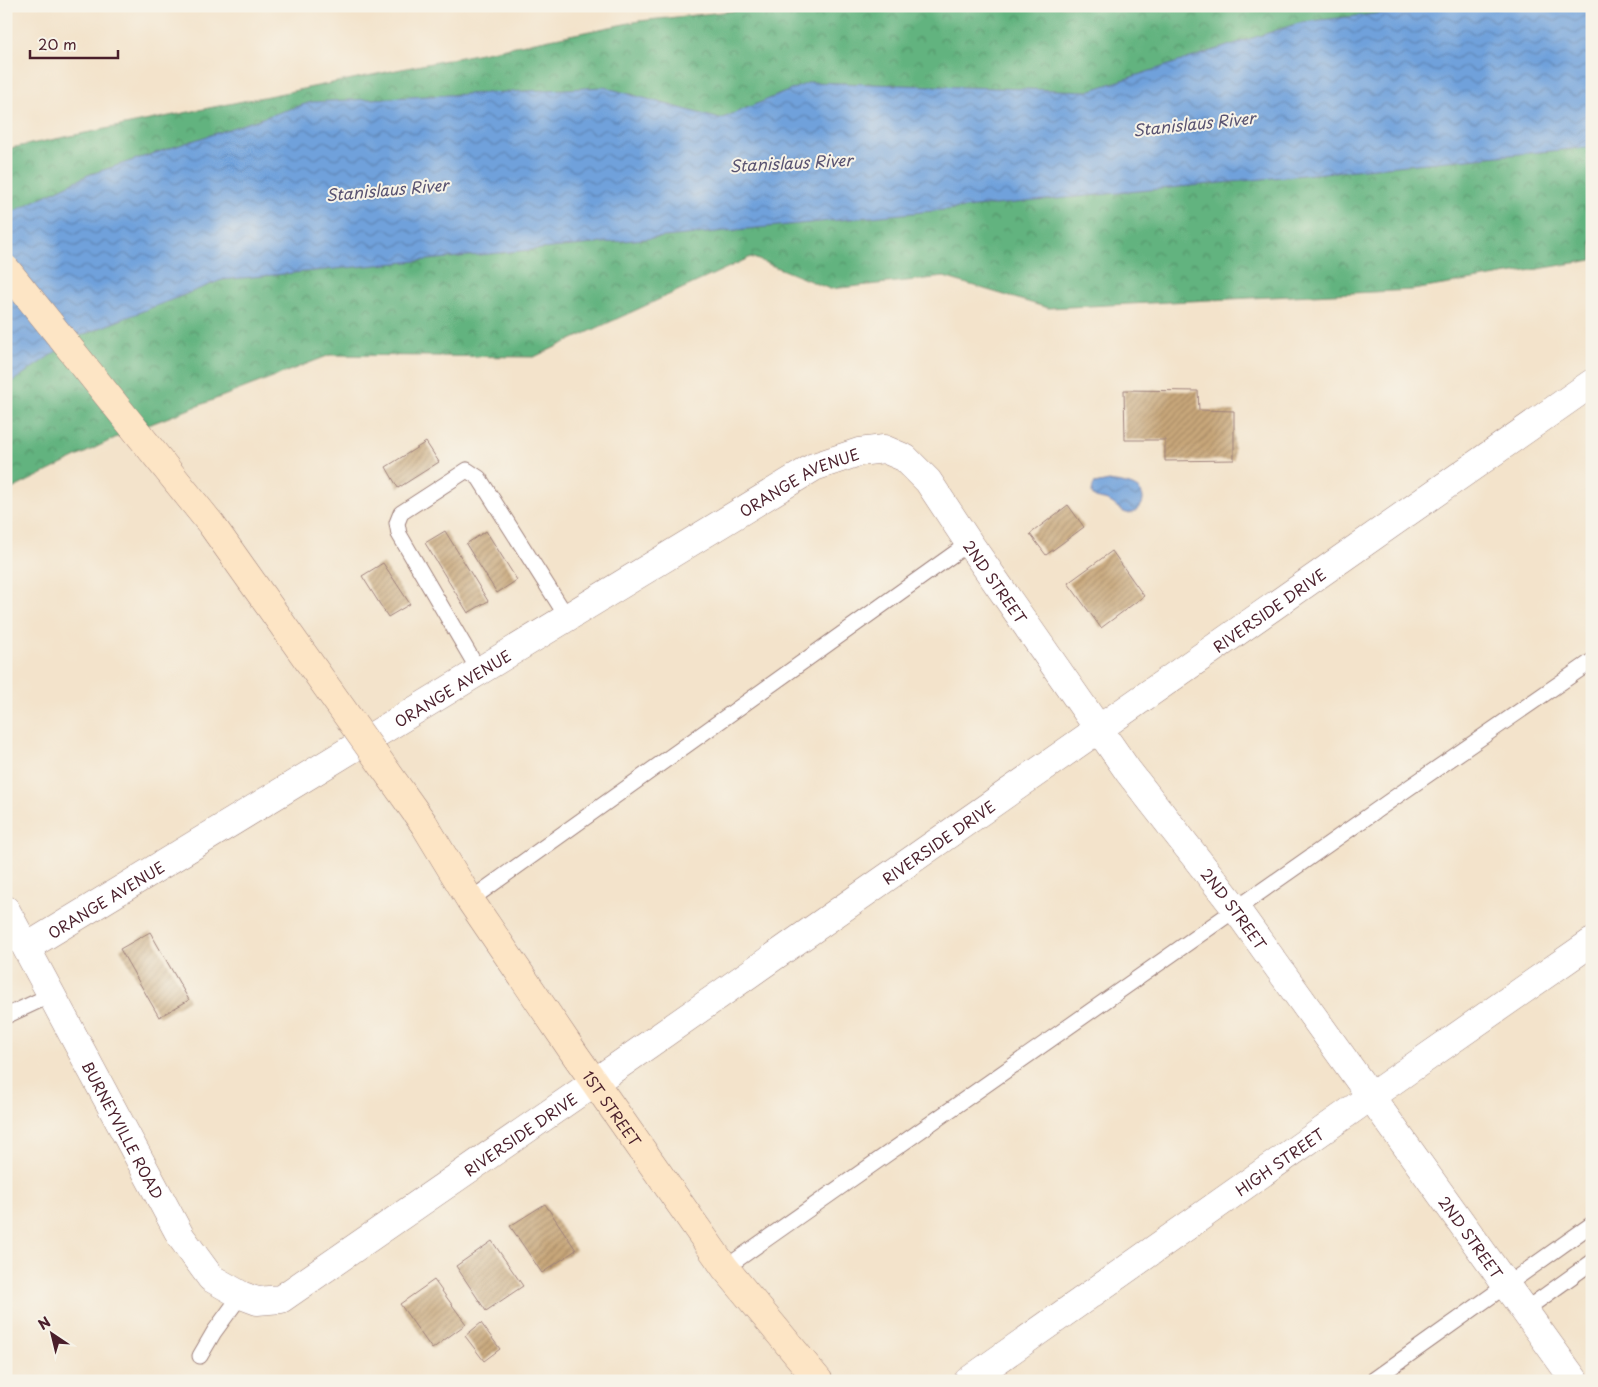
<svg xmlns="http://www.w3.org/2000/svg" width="1598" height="1387" viewBox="0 0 1598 1387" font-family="'Playpen Sans',sans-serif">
	<defs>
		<pattern id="forest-crowns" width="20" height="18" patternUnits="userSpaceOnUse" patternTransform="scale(1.25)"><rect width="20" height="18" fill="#62b37f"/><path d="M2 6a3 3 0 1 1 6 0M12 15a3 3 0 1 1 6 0" fill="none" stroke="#539168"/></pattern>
		<pattern id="water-waves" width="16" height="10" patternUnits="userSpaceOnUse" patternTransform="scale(1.25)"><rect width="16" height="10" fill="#70a1db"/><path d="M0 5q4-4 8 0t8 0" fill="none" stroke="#5e83b2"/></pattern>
		<pattern id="building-hatch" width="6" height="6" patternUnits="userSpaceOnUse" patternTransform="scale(1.25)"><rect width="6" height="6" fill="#c8a77a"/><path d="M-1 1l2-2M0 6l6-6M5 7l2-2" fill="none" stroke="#a48764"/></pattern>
	</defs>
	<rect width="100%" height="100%" fill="#f7f3e8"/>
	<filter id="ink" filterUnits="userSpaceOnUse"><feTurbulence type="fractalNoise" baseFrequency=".02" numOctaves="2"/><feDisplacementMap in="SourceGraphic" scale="10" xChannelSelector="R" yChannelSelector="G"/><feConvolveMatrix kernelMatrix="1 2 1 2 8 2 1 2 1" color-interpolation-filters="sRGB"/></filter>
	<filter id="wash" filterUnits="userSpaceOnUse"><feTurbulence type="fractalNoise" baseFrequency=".0096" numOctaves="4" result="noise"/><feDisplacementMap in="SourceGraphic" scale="20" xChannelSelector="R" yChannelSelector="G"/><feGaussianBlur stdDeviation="1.12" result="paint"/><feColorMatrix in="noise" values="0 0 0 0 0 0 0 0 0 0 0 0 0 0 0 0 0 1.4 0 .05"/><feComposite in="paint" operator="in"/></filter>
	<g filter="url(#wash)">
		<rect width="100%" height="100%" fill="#f3e3cb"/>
		<polygon fill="url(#forest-crowns)" stroke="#566955" points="779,6 1592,6 1592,260 1413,290 1048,308 944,277 830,289 751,257 534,357 330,355 117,437 6,492 6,149 639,21"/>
		<g fill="url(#water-waves)" stroke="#5d6083">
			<polygon points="1447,6 1592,6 1592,147 222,280 77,337 6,386 6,215 88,175 311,102 604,87 720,119 810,82 1088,91 1302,22"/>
			<path d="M 1109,481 C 1120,483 1144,484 1143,500 C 1143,505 1138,510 1134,512 C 1124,517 1118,506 1110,502 C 1100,497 1087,502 1094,484 Z"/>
		</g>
		<g id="blocks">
			<g fill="url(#building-hatch)">
				<polygon points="1124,390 1198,391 1199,410 1234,411 1234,460 1165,461 1165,440 1125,440"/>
				<polygon points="426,442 439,462 398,488 386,467"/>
				<polygon points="1068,505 1084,527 1046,555 1030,534"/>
				<polygon points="445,531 488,601 468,613 425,543"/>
				<polygon points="486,531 517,580 497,593 466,544"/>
				<polygon points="1112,551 1144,596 1101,628 1068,583"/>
				<polygon points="383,563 410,604 388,617 362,576"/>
				<polygon points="150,932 189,1000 159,1017 120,949"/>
				<polygon points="545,1204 576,1250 542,1273 510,1226"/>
				<polygon points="492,1241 523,1286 486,1311 456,1266"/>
				<polygon points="434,1280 466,1324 432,1349 400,1304"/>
				<polygon points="481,1323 500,1349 484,1361 465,1336"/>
			</g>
		</g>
	</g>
	<g filter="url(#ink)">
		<use href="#blocks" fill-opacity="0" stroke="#9e817b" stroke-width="1"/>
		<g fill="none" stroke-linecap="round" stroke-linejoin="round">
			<defs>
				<g id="service">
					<polyline points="479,671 399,534 397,523 401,513 467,470 479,478 567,617"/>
					<polyline points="470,900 969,543"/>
					<polyline points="6,1016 51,995"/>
					<polyline points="725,1268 1394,798 1592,661"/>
					<polyline points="1525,1310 1592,1262"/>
					<polyline points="200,1356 214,1332 241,1295"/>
					<polyline points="1372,1381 1592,1224"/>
				</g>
				<g id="minor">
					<path id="s1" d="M 6,910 L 181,1237 L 211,1278 L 241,1295 L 257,1301 L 281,1299 L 628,1059 L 1592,383"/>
					<path id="s2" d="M 27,947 L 814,467 L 859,452 L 884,449 L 905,458 L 928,481 L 969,543 L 1128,771 L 1236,909 L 1575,1381"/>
					<path id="s3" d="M 968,1381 L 1370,1097 L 1592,942"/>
				</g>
				<g id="secondary">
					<path id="s4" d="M 424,824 L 470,900 L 574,1053 L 725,1268 L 819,1381"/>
				</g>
			</defs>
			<use href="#service" stroke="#9e817b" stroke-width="17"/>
			<use href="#minor" stroke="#9e817b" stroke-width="29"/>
			<use href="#secondary" stroke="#9e817b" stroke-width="29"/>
			<use href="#service" stroke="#fff" stroke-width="15"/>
			<use href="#minor" stroke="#fff" stroke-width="28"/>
			<use href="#secondary" stroke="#fde5c5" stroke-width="28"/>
			<defs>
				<polyline id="secondary-bridge" points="6,269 211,524 424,824"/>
			</defs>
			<use href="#secondary-bridge" stroke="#9e817b" stroke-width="29" stroke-linecap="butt"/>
			<use href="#secondary-bridge" stroke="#fde5c5" stroke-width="28"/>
		</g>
	</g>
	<g text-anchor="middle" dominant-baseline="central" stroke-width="4" stroke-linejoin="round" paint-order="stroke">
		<g font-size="15" fill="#4a1f2b" stroke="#f7f3e8">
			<text stroke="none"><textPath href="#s2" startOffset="902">ORANGE AVENUE</textPath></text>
			<text stroke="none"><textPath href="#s2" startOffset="1171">2ND STREET</textPath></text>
			<text stroke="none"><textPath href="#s1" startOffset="1702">RIVERSIDE DRIVE</textPath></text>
			<text stroke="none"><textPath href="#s2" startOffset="498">ORANGE AVENUE</textPath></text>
			<text stroke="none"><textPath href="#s1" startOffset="1298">RIVERSIDE DRIVE</textPath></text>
			<text stroke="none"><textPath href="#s2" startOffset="92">ORANGE AVENUE</textPath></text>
			<text stroke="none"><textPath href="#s2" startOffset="1576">2ND STREET</textPath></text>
			<text stroke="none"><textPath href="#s4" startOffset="341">1ST STREET</textPath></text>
			<text stroke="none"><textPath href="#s1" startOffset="249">BURNEYVILLE ROAD</textPath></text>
			<text stroke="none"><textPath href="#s1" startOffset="788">RIVERSIDE DRIVE</textPath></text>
			<text stroke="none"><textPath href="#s3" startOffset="381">HIGH STREET</textPath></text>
			<text stroke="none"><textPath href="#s2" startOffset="1981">2ND STREET</textPath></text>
		</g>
		<g font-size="16" font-style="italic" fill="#595371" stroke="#f7f3e8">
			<text transform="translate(1194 123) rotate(-6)">Stanislaus River</text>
			<text transform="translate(791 162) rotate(-3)">Stanislaus River</text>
			<text transform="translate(387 189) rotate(-5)">Stanislaus River</text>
		</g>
	</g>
	<rect width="1598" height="1387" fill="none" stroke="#f7f3e8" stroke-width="25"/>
	<g transform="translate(52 1334) rotate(325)" stroke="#f7f3e8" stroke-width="4" paint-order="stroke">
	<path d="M0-4L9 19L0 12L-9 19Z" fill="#4a1f2b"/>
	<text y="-8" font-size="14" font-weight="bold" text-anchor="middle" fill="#4a1f2b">N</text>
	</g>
	<path d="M30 50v8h88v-8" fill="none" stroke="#4a1f2b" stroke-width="2.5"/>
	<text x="38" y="50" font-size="15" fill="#4a1f2b" stroke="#f7f3e8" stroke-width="4" paint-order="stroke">20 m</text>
</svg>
